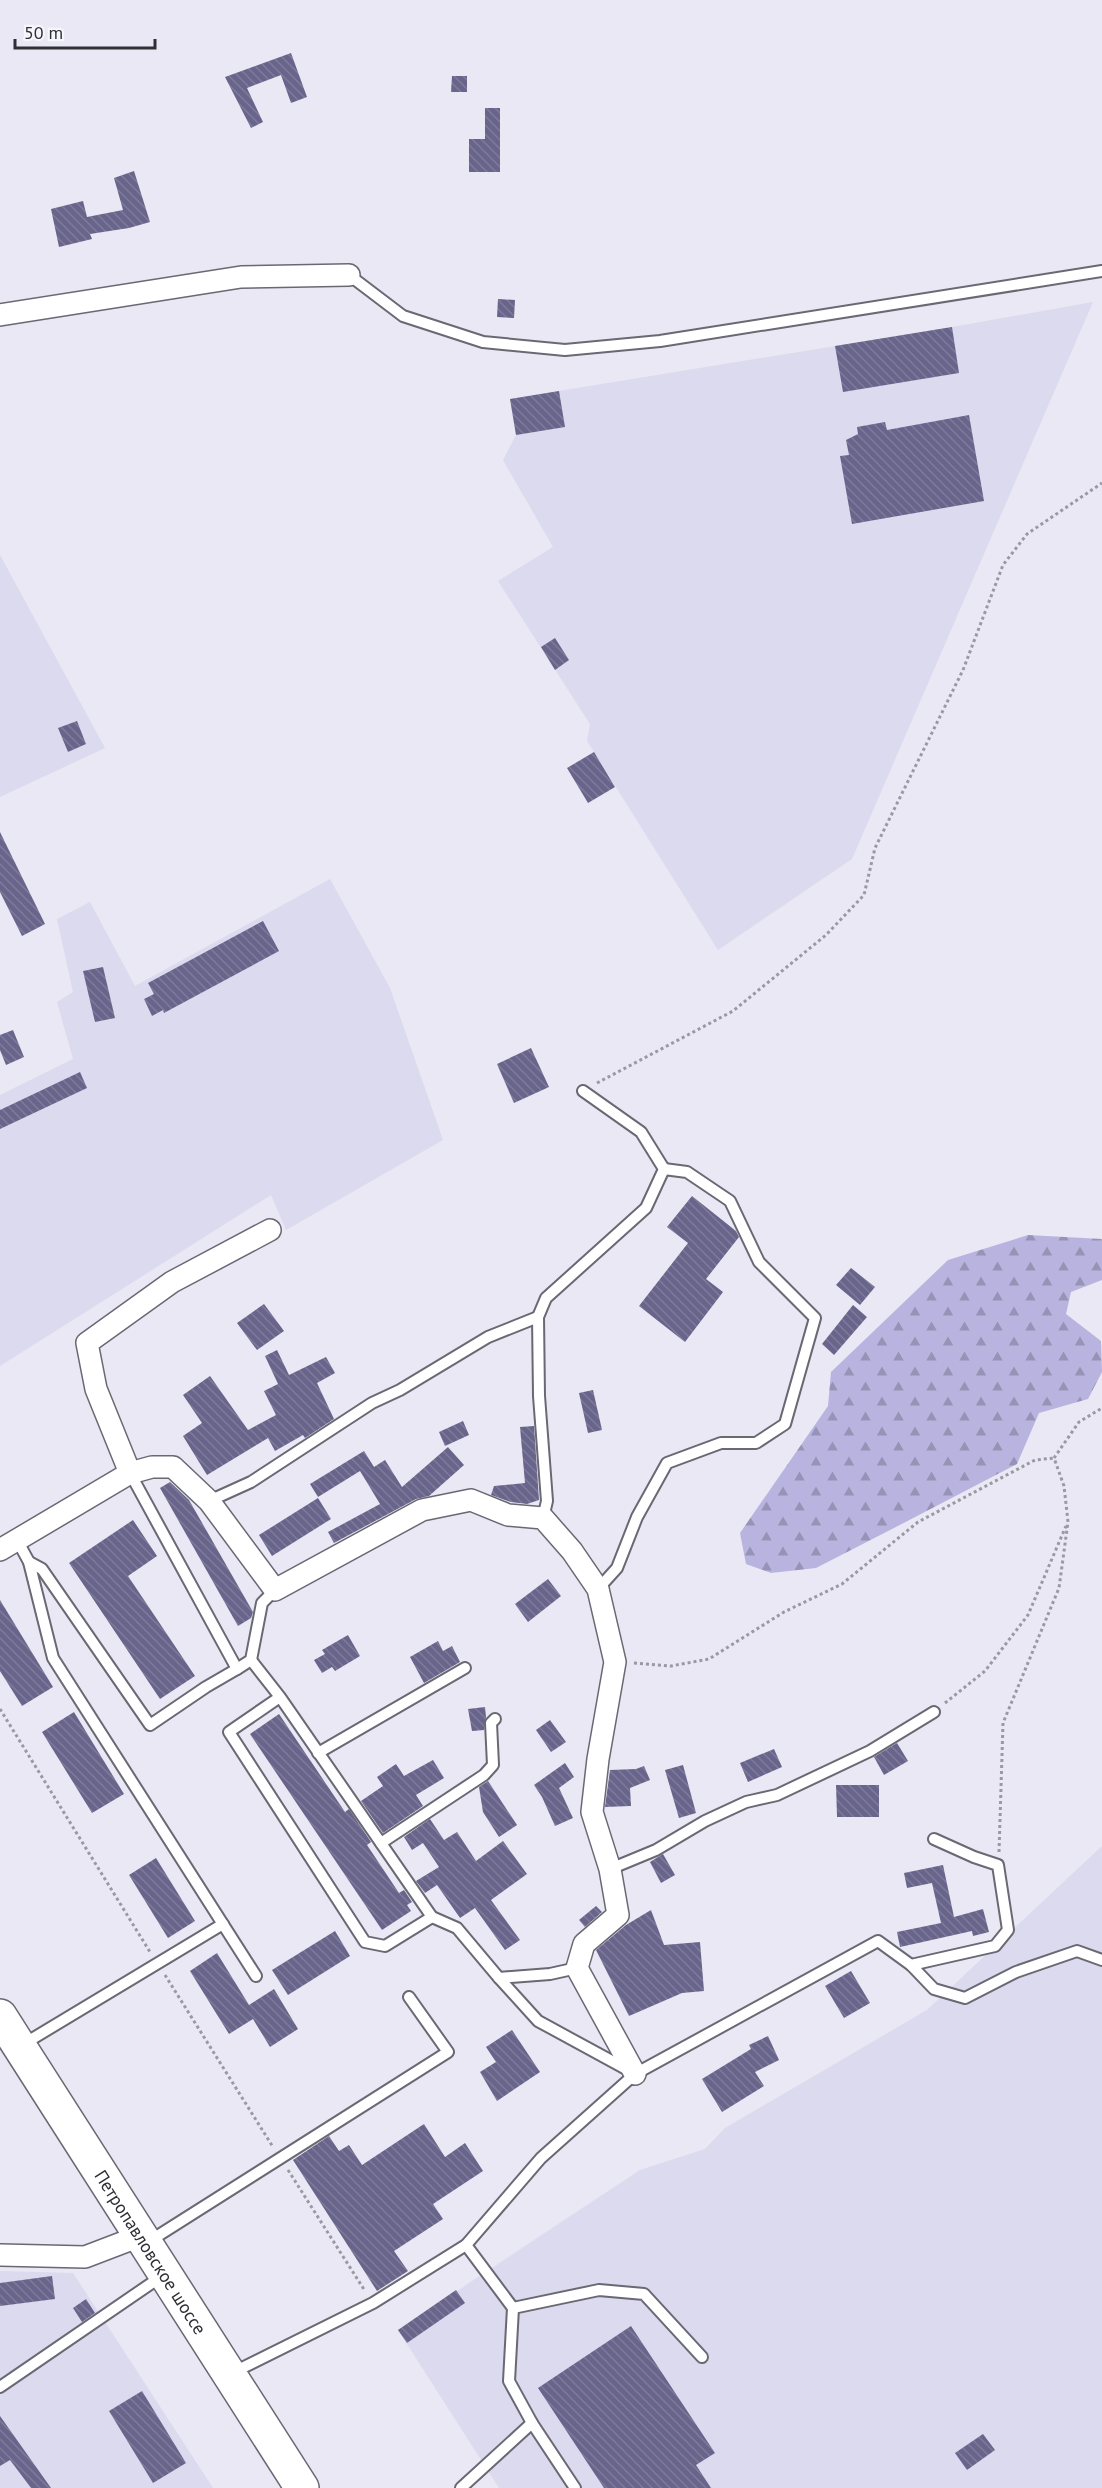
<svg xmlns="http://www.w3.org/2000/svg" width="1102" height="2488" viewBox="0 0 1102 2488" font-family="'PT Sans',sans-serif">
	<defs>
		<pattern id="forest-firs" width="22" height="20" patternUnits="userSpaceOnUse" patternTransform="scale(1.5)"><rect width="22" height="20" fill="#b8b4df"/><path d="M5 1l3.5 6h-7zM16 11l3.5 6h-7z" fill="#9693b6"/></pattern>
		<pattern id="building-back-hatch" width="6" height="6" patternUnits="userSpaceOnUse" patternTransform="scale(1.5)"><rect width="6" height="6" fill="#68648b"/><path d="M-1 5l2 2M0 0l6 6M5-1l2 2" fill="none" stroke="#7e7b99"/></pattern>
	</defs>
	<rect width="100%" height="100%" fill="#e9e8f4"/>
	<g fill="#dbdaee">
		<polygon points="1093,302 852,859 718,950 594,752 587,741 590,724 498,581 553,547 503,460 516,435 510,399 952,327"/>
		<polygon points="0,555 105,748 0,797"/>
		<polygon points="330,879 390,988 443,1140 286,1230 271,1195 0,1366 0,1095 73,1059 57,1002 73,992 57,919 90,902 135,986"/>
		<polygon points="1102,1846 1102,2488 499,2488 398,2330 640,2170 705,2149 725,2128 927,2010"/>
		<polygon points="0,2271 73,2273 213,2488 0,2488"/>
	</g>
	<polygon fill="url(#forest-firs)" points="1028,1235 1102,1239 1102,1280 1071,1292 1066,1314 1101,1341 1102,1372 1088,1399 1039,1413 1017,1464 894,1528 816,1568 771,1573 746,1564 740,1533 828,1406 831,1372 948,1260"/>
	<g fill="url(#building-back-hatch)">
		<polygon points="291,53 307,97 291,103 281,75 247,88 263,122 251,128 225,77"/>
		<polygon points="452,76 467,76 467,92 451,92"/>
		<polygon points="485,108 500,108 500,172 469,172 469,139 485,139"/>
		<polygon points="134,171 150,222 129,228 90,234 92,239 59,247 51,209 83,201 87,217 123,210 114,178"/>
		<polygon points="498,299 515,300 514,318 497,317"/>
		<polygon points="952,327 959,373 843,392 835,346"/>
		<polygon points="559,391 565,427 516,435 510,399"/>
		<polygon points="969,415 984,501 852,524 840,456 849,455 846,440 858,434 857,427 885,422 887,430"/>
		<polygon points="555,638 569,660 555,670 541,647"/>
		<polygon points="77,721 86,744 68,752 58,728"/>
		<polygon points="594,752 615,787 588,803 567,768"/>
		<polygon points="0,832 45,924 22,936 0,892"/>
		<polygon points="263,921 279,951 164,1013 163,1010 152,1016 144,999 154,994 148,983"/>
		<polygon points="103,967 115,1018 95,1022 83,971"/>
		<polygon points="13,1030 24,1057 6,1065 0,1050 0,1035"/>
		<polygon points="531,1048 549,1087 514,1103 497,1064"/>
		<polygon points="80,1072 87,1088 0,1129 0,1110"/>
		<polygon points="692,1196 736,1231 739,1237 706,1279 723,1292 685,1342 639,1306 688,1243 667,1227"/>
		<polygon points="851,1268 875,1287 860,1305 836,1285"/>
		<polygon points="264,1304 284,1331 257,1350 237,1323"/>
		<polygon points="853,1305 867,1317 834,1355 822,1344"/>
		<polygon points="277,1350 289,1375 326,1357 335,1373 317,1383 334,1419 305,1438 303,1435 275,1451 268,1438 207,1475 183,1436 202,1423 183,1395 210,1376 248,1430 276,1415 264,1391 278,1384 265,1356"/>
		<polygon points="593,1390 602,1430 588,1433 579,1393"/>
		<polygon points="463,1421 469,1435 445,1446 439,1432"/>
		<polygon points="534,1426 539,1500 527,1504 511,1502 491,1495 494,1486 525,1483 520,1427"/>
		<polygon points="448,1447 464,1465 429,1496 416,1499 334,1543 328,1532 380,1504 360,1471 318,1497 310,1484 364,1451 374,1467 385,1460 402,1487"/>
		<polygon points="170,1482 189,1500 253,1612 251,1618 238,1626 160,1488"/>
		<polygon points="318,1498 331,1519 272,1556 259,1535"/>
		<polygon points="133,1520 157,1556 128,1576 195,1676 160,1699 69,1563"/>
		<polygon points="548,1579 561,1596 528,1622 515,1604"/>
		<polygon points="0,1600 53,1687 22,1706 0,1671"/>
		<polygon points="348,1635 360,1656 335,1671 332,1667 322,1673 314,1660 325,1654 322,1650"/>
		<polygon points="438,1641 443,1651 452,1646 460,1662 424,1683 410,1657"/>
		<polygon points="485,1707 486,1717 484,1730 472,1731 468,1709"/>
		<polygon points="74,1712 124,1794 92,1813 42,1732"/>
		<polygon points="279,1714 345,1812 349,1809 371,1842 367,1845 399,1893 404,1890 412,1902 407,1905 411,1911 382,1930 250,1734"/>
		<polygon points="550,1720 566,1742 551,1752 536,1730"/>
		<polygon points="897,1743 908,1761 884,1775 874,1757"/>
		<polygon points="774,1749 782,1767 748,1782 740,1763"/>
		<polygon points="433,1760 444,1778 416,1795 423,1806 383,1833 361,1801 383,1786 377,1777 396,1764 404,1776"/>
		<polygon points="565,1763 574,1777 559,1788 573,1818 555,1826 542,1797 534,1785"/>
		<polygon points="683,1765 696,1813 679,1818 665,1770"/>
		<polygon points="644,1766 650,1780 630,1788 631,1806 605,1807 610,1770 636,1769"/>
		<polygon points="488,1781 517,1825 499,1837 483,1812 479,1787"/>
		<polygon points="836,1785 879,1785 879,1817 837,1817"/>
		<polygon points="430,1819 444,1840 457,1832 476,1861 503,1841 527,1874 491,1900 520,1940 505,1950 475,1908 460,1918 437,1885 425,1893 416,1881 439,1867 423,1843 412,1850 404,1837"/>
		<polygon points="663,1854 675,1875 661,1883 650,1862"/>
		<polygon points="156,1858 195,1921 168,1938 129,1875"/>
		<polygon points="943,1865 954,1917 983,1909 989,1932 973,1936 972,1931 900,1947 897,1932 941,1923 932,1883 907,1888 904,1873"/>
		<polygon points="596,1906 602,1912 585,1927 579,1920"/>
		<polygon points="651,1910 664,1945 700,1942 704,1991 682,1993 629,2016 596,1950 626,1925"/>
		<polygon points="335,1931 350,1956 288,1995 272,1970"/>
		<polygon points="217,1953 249,2005 274,1989 298,2029 270,2047 253,2019 229,2034 190,1971"/>
		<polygon points="851,1971 870,2003 844,2018 825,1986"/>
		<polygon points="512,2030 540,2072 497,2101 480,2072 496,2062 486,2047"/>
		<polygon points="768,2036 779,2060 755,2072 764,2086 722,2112 702,2079 751,2049 749,2045"/>
		<polygon points="424,2124 445,2157 465,2143 483,2171 433,2204 443,2219 394,2251 408,2271 377,2291 293,2160 329,2136 339,2151 349,2145 362,2165"/>
		<polygon points="52,2276 55,2299 0,2306 0,2283"/>
		<polygon points="456,2290 465,2303 407,2343 398,2330"/>
		<polygon points="86,2299 95,2313 82,2322 73,2308"/>
		<polygon points="631,2326 715,2453 696,2465 711,2488 604,2488 538,2388"/>
		<polygon points="142,2391 186,2463 153,2483 109,2411"/>
		<polygon points="0,2416 51,2488 31,2488 10,2460 0,2466"/>
		<polygon points="983,2434 995,2450 967,2470 955,2453"/>
	</g>
	<g fill="none" stroke-linecap="round" stroke-linejoin="round">
		<defs>
			<g id="service">
				<polyline points="349,275 403,316 483,342 565,350 660,341 1102,271"/>
				<polyline points="209,1501 251,1482 372,1403 400,1390 488,1337 538,1317"/>
				<polyline points="543,1518 547,1501 539,1396 538,1317 546,1298 646,1208 664,1169 641,1132 583,1091"/>
				<polyline points="17,1540 29,1562 53,1658 256,1976"/>
				<polyline points="29,1562 42,1569 150,1725 206,1687 237,1669 130,1473"/>
				<polyline points="598,1589 617,1568 637,1517 667,1463 721,1443 756,1443 785,1424 815,1318 759,1262 730,1201 687,1172 664,1169"/>
				<polyline points="251,1660 280,1697 432,1917 385,1946 365,1942 229,1732 280,1697"/>
				<polyline points="237,1669 251,1660 262,1603 275,1590"/>
				<polyline points="318,1753 465,1668"/>
				<polyline points="381,1843 484,1775 493,1765 491,1723 495,1719"/>
				<polyline points="610,1869 656,1850 705,1821 746,1802 777,1795 870,1751 934,1712"/>
				<polyline points="432,1917 457,1928 499,1978 538,2021 630,2071"/>
				<polyline points="911,1965 934,1989 965,1998 1016,1972 1077,1951 1102,1960"/>
				<polyline points="499,1978 550,1974 577,1968"/>
				<polyline points="22,2045 223,1924"/>
				<polyline points="148,2242 448,2052 409,1997"/>
				<polyline points="466,2245 513,2308 509,2381 532,2423 575,2488"/>
				<polyline points="513,2308 599,2290 644,2294 702,2357"/>
				<polyline points="232,2373 373,2303 466,2245 541,2158 635,2074 878,1941 911,1965 995,1946 1008,1930 998,1865 974,1857 934,1839"/>
				<polyline points="0,2387 162,2276"/>
				<polyline points="461,2488 532,2423"/>
			</g>
			<g id="minor">
				<polyline points="0,315 241,277 349,275"/>
				<polyline points="130,1473 96,1389 87,1343 172,1282 270,1230"/>
				<polyline points="0,1550 130,1473 152,1467 173,1467 209,1501 275,1590 422,1510 471,1500 508,1515 543,1518 572,1551 598,1589 615,1662 598,1759 592,1812 610,1869 618,1915 584,1944 577,1968 635,2074"/>
				<polyline points="0,2255 85,2257 140,2236"/>
			</g>
			<g id="primary">
				<path id="s1" d="M 0,2016 L 302,2488"/>
			</g>
		</defs>
		<use href="#service" stroke="#696873" stroke-width="14"/>
		<use href="#minor" stroke="#696873" stroke-width="24"/>
		<use href="#primary" stroke="#696873" stroke-width="36"/>
		<g stroke="#9a99a2" stroke-width="3" stroke-dasharray="3 3" stroke-linecap="butt">
			<polyline points="597,1083 733,1011 826,935 864,895 875,848 963,670 1003,565 1027,534 1102,483"/>
			<polyline points="1054,1458 1079,1422 1102,1408"/>
			<polyline points="634,1663 671,1666 709,1659 784,1612 842,1584 918,1522 1035,1460 1054,1458"/>
			<polyline points="945,1703 985,1671 1028,1615 1066,1526"/>
			<polyline points="0,1709 150,1952"/>
			<polyline points="999,1852 1003,1723 1059,1588 1068,1522 1064,1486 1054,1458"/>
			<polyline points="165,1975 273,2147"/>
			<polyline points="288,2170 365,2291"/>
		</g>
		<use href="#service" stroke="#fff" stroke-width="10"/>
		<use href="#minor" stroke="#fff" stroke-width="21"/>
		<use href="#primary" stroke="#fff" stroke-width="33"/>
	</g>
	<g text-anchor="middle" dominant-baseline="central" stroke-width="6" stroke-linejoin="round" paint-order="stroke">
		<g font-size="18" fill="#302f34" stroke="#f6f6fd">
			<text stroke="none"><textPath href="#s1" startOffset="280">Петропавловское шоссе</textPath></text>
		</g>
	</g>
	<path d="M15 39v9h140v-9" fill="none" stroke="#302f34" stroke-width="3"/>
	<text x="24" y="39" font-size="18" fill="#302f34" stroke="#f6f6fd" stroke-width="4.5" paint-order="stroke">50 m</text>
</svg>
